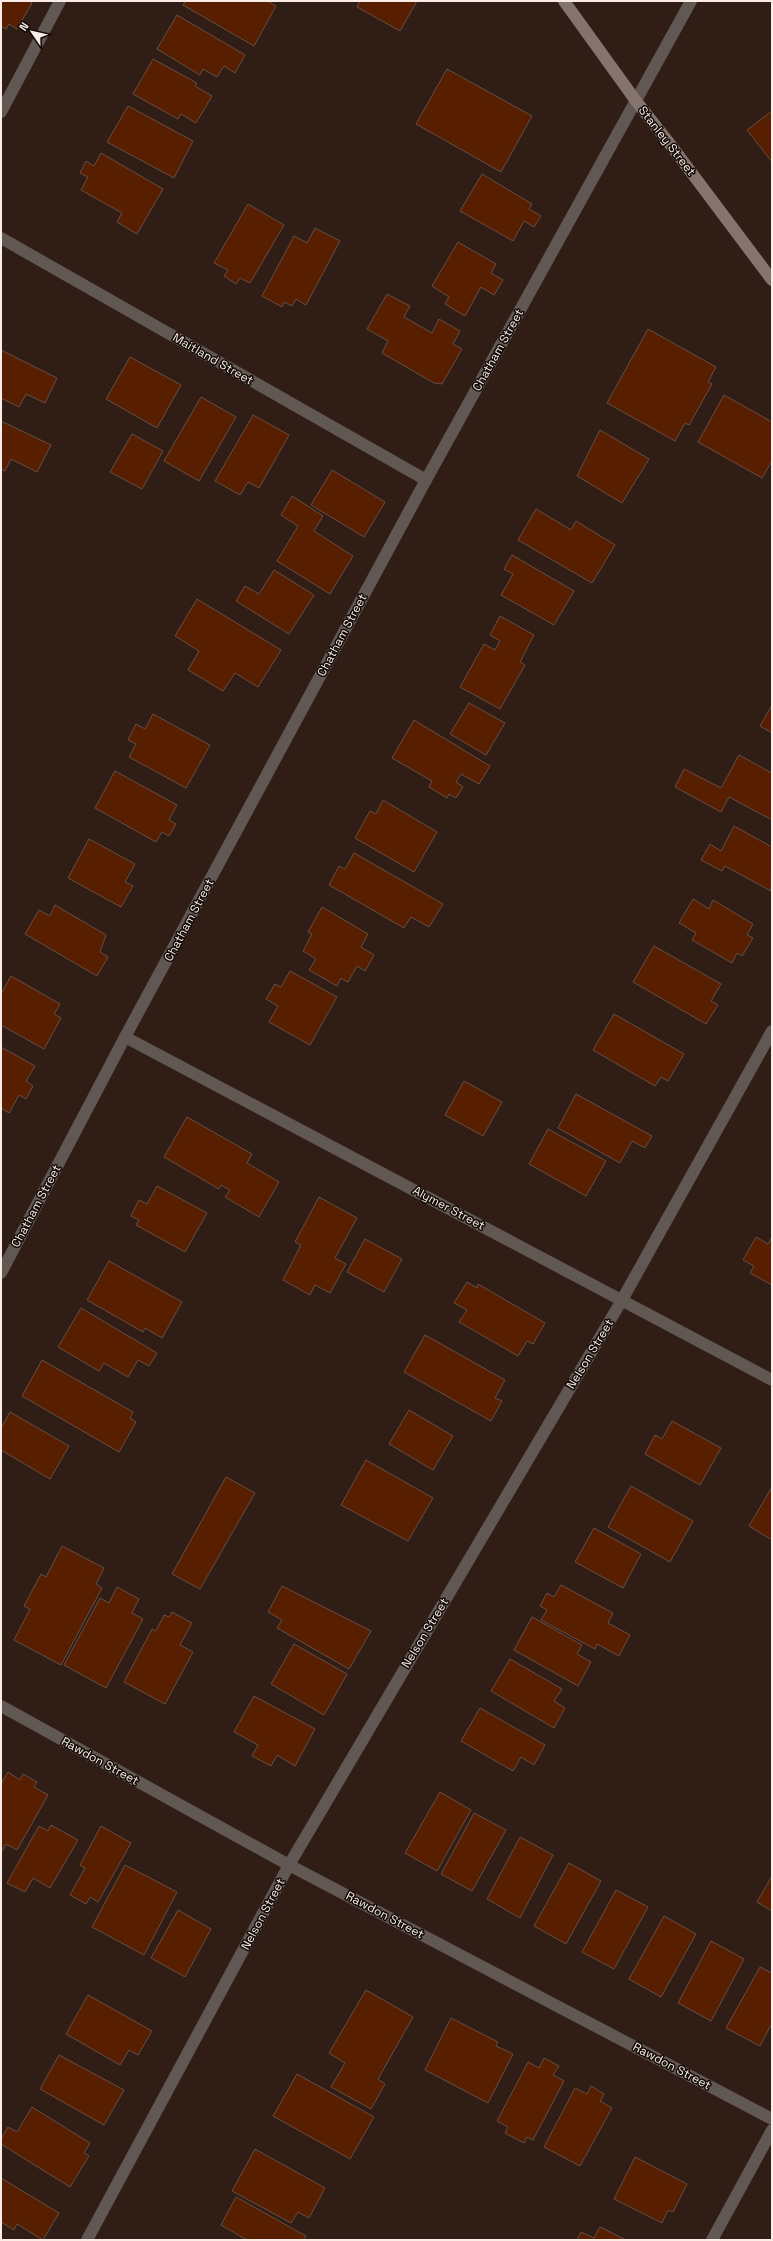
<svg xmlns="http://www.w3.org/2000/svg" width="773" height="2241" viewBox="0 0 773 2241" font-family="'Space Grotesk',sans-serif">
	<rect width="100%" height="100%" fill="#301d15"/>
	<g fill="#581e00" stroke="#654f46">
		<polygon points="1,1 29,1 32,3 17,29 9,24 6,29 1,26"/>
		<polygon points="186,1 267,1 276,6 254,46 183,5"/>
		<polygon points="360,1 417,1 400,31 357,7"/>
		<polygon points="177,15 245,55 235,73 224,66 217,77 203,69 200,75 157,49"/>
		<polygon points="153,59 197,83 195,86 212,96 196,123 181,114 178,119 133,94"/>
		<polygon points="447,69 532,116 501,172 416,124"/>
		<polygon points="128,106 193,141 174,178 107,142"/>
		<polygon points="772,111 772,162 747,130"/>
		<polygon points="101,153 163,189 137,234 117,222 122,213 81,190 88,177 80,173 86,161 94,166"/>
		<polygon points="482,174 532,204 529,209 541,216 534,227 524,221 513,241 460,211"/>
		<polygon points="248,204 284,225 250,283 240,278 236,284 224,276 228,270 214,263"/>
		<polygon points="315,228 340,241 306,305 296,299 292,306 284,302 282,307 262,296 294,236 307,243"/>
		<polygon points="458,242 496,264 491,273 503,280 494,295 481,287 465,316 445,304 449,297 432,286"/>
		<polygon points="387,294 410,306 404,317 432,333 439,319 460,331 453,344 462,349 442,384 434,383 382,353 388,341 367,329"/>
		<polygon points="648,329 716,367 708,382 712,384 689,425 685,423 675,441 607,403"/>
		<polygon points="1,350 57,378 45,403 26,394 19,407 1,398"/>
		<polygon points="130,357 181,385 157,428 106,399"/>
		<polygon points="724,395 772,422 772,461 762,478 698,442"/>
		<polygon points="201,397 236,417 199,481 164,461"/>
		<polygon points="253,415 289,435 259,488 248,482 240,495 215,481"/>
		<polygon points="1,421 51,445 37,472 11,459 5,471 1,469"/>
		<polygon points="600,430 649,459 622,503 577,476"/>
		<polygon points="132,434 163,451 142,489 110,472"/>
		<polygon points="332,470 385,502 364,537 311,505"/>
		<polygon points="292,496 323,516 314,531 353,556 330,594 277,561 298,526 281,515"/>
		<polygon points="536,509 571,530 576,521 615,545 592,583 518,540"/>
		<polygon points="512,555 574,591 554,625 501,595 513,574 504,569"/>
		<polygon points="274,570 314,595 289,634 236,601 245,586 259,594"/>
		<polygon points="197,599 281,650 258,687 235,673 223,691 188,670 199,651 175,636"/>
		<polygon points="500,616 534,635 520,662 525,665 500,709 460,687 484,644 495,650 500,641 490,635"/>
		<polygon points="469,703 505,723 486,755 450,734"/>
		<polygon points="772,705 772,733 760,726"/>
		<polygon points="153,714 210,745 186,788 129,757 136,744 128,740 136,724 145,729"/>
		<polygon points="414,720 490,766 479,784 461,774 456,782 463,787 456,798 449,794 447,798 429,787 432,781 392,758"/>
		<polygon points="739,755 772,773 772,820 729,797 721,812 675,787 684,769 721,788"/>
		<polygon points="115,771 177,805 169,820 176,824 169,836 162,832 156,842 95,808"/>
		<polygon points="383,800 437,832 414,872 355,838 370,811 376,814"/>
		<polygon points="734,826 772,847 771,891 725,866 722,871 701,860 710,844 721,851"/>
		<polygon points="89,839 135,864 125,882 133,886 121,907 68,878"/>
		<polygon points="354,853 443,904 429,927 411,917 404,928 329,885 339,866 345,869"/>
		<polygon points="693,899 709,909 713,900 753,924 747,935 753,938 742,956 737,953 732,963 692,940 696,933 679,923"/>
		<polygon points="55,905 106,935 100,952 108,957 97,976 25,934 39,910 50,916"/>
		<polygon points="322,907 368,934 361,947 374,955 365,971 357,966 348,982 341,978 337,986 309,970 316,959 303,951 312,934 308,932"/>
		<polygon points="654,946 721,984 711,1001 718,1005 706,1024 633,982"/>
		<polygon points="290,971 337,997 310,1045 269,1022 278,1006 266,999 275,984 281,987"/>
		<polygon points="11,976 60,1004 54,1014 61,1018 44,1049 1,1025 1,994"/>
		<polygon points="614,1014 684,1054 668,1081 661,1077 655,1086 593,1050"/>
		<polygon points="1,1047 35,1066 26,1081 33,1086 26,1099 19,1095 9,1113 1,1108"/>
		<polygon points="464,1081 502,1102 483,1136 445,1115"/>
		<polygon points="576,1094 652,1136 645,1148 632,1141 620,1163 558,1128"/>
		<polygon points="187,1117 252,1154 247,1163 279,1182 259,1217 225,1197 230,1190 221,1185 219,1189 164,1157"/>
		<polygon points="548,1129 606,1161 586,1196 529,1164"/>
		<polygon points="157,1186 207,1213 185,1252 136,1225 139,1220 131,1216 139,1200 147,1204"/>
		<polygon points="319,1197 357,1218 335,1258 346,1264 330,1293 315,1285 310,1295 283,1280 301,1245 295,1242"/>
		<polygon points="756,1237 768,1244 772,1237 772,1285 750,1273 754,1266 743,1260"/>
		<polygon points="365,1239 402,1259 384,1292 347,1272"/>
		<polygon points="109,1261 182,1302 162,1338 145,1328 143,1332 87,1300"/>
		<polygon points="467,1282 477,1288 478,1284 545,1323 533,1344 527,1341 518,1356 459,1322 467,1310 454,1303"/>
		<polygon points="81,1308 157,1353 149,1366 138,1360 128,1377 104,1363 99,1371 58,1347"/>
		<polygon points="425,1335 505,1380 495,1398 502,1401 491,1421 404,1372"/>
		<polygon points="42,1360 133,1412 130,1418 136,1422 119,1452 22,1396"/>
		<polygon points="409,1410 453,1436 433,1470 389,1444"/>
		<polygon points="10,1412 69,1446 50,1479 1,1450 1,1428"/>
		<polygon points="672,1421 721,1448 700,1485 645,1454 655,1435 662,1439"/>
		<polygon points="366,1460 433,1498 408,1541 341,1505"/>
		<polygon points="226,1477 255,1493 200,1589 172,1574"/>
		<polygon points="631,1486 693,1521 670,1562 608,1527"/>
		<polygon points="772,1487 772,1540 749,1526"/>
		<polygon points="594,1528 641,1554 623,1588 575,1562"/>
		<polygon points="62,1546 104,1568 96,1584 102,1588 61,1665 14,1640 30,1609 24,1606 41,1574 46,1577"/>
		<polygon points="561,1585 613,1613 608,1623 630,1635 619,1656 597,1644 595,1649 541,1620 547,1610 540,1606 547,1593 554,1597"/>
		<polygon points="282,1586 371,1631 349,1669 277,1628 282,1620 268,1612"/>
		<polygon points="117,1587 139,1599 132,1613 143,1619 106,1688 64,1665 100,1598 109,1603"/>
		<polygon points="172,1612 192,1623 180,1645 193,1652 165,1704 124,1682 152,1629 156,1631 164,1615 169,1617"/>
		<polygon points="532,1617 582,1645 577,1654 591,1662 578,1686 514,1650"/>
		<polygon points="294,1644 347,1674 324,1715 271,1684"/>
		<polygon points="510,1659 562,1689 554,1701 565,1708 554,1728 491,1691"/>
		<polygon points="254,1696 315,1729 295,1766 277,1755 271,1766 252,1756 258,1745 234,1732"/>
		<polygon points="480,1708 545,1745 534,1765 521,1757 513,1771 461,1741"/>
		<polygon points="8,1772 20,1780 23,1774 37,1782 34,1787 48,1795 17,1850 6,1844 1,1853 1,1784"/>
		<polygon points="440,1792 471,1810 437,1871 405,1853"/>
		<polygon points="474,1813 506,1830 472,1891 441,1874"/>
		<polygon points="51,1825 78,1840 50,1888 33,1878 25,1892 7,1883 39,1826 48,1831"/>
		<polygon points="101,1826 131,1843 98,1902 90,1897 86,1904 70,1895 85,1868 80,1865"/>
		<polygon points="520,1837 553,1855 520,1918 487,1899"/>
		<polygon points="569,1863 601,1881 566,1944 534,1926"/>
		<polygon points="125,1865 177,1892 144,1955 92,1927"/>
		<polygon points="772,1876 772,1911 757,1902"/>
		<polygon points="616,1890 648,1907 614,1969 582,1952"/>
		<polygon points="178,1910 211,1929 185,1977 151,1958"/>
		<polygon points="664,1916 696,1934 661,1997 629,1979"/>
		<polygon points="711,1941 744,1959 711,2021 678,2003"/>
		<polygon points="760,1967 772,1973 772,2023 760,2046 726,2028"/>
		<polygon points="366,1990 413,2017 378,2079 385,2084 371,2109 331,2087 345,2063 329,2053"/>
		<polygon points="88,1995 152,2031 138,2055 129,2050 120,2065 66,2034"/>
		<polygon points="451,2018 498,2042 496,2046 513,2054 488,2103 425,2070"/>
		<polygon points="59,2055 124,2090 104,2125 40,2089"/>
		<polygon points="544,2058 559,2066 553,2075 564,2081 533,2140 527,2137 524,2143 505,2133 508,2127 497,2121 528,2062 539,2068"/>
		<polygon points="297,2074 374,2117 350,2159 273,2116"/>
		<polygon points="591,2086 604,2094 600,2101 612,2108 580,2166 544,2147 575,2088 587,2094"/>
		<polygon points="32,2107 90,2143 84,2153 89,2156 70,2187 1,2144 1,2139 8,2127 17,2132"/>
		<polygon points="255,2149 325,2188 309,2218 298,2212 291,2223 232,2191"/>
		<polygon points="635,2157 687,2184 673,2212 668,2210 662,2223 614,2199"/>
		<polygon points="1,2178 59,2213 43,2240 17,2224 14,2230 1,2222"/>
		<polygon points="236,2197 306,2236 303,2240 247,2240 221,2225"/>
		<polygon points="600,2227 626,2240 577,2240 581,2232 594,2238"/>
	</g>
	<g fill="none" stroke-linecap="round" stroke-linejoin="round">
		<g stroke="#615753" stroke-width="12">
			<polyline points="1,112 60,1"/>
			<polyline points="1,238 426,480"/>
			<polyline points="125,1037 772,1380"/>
			<polyline points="1,1273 125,1037 426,480 691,1"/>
			<polyline points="1,1706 289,1865 772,2119"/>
			<polyline points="87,2240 289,1865 622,1300 772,1031"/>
			<polyline points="712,2240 772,2130"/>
		</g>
		<polyline stroke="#85746e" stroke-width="12" points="564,1 636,101 673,148 772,280"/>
	</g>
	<g text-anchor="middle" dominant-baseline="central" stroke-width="3" stroke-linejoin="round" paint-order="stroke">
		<g font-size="12" fill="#faede7" stroke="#120a06">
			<text transform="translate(667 141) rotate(52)">Stanley Street</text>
			<text transform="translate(498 350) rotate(-61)">Chatham Street</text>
			<text transform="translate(213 359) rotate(30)">Maitland Street</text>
			<text transform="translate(342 635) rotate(-62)">Chatham Street</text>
			<text transform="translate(189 920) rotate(-62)">Chatham Street</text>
			<text transform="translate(36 1206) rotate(-62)">Chatham Street</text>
			<text transform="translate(449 1208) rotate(28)">Alymer Street</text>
			<text transform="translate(590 1354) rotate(-59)">Nelson Street</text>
			<text transform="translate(425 1633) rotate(-59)">Nelson Street</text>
			<text transform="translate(100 1761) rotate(29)">Rawdon Street</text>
			<text transform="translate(263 1914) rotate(-62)">Nelson Street</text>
			<text transform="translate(385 1915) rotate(28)">Rawdon Street</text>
			<text transform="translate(672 2066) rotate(28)">Rawdon Street</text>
		</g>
	</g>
	<rect width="773" height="2241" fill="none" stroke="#faede7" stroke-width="4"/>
	<g transform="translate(32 32) rotate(304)" stroke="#120a06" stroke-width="3" paint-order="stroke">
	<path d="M0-3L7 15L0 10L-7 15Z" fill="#faede7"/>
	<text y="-6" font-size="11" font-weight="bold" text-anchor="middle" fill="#faede7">N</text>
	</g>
</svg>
